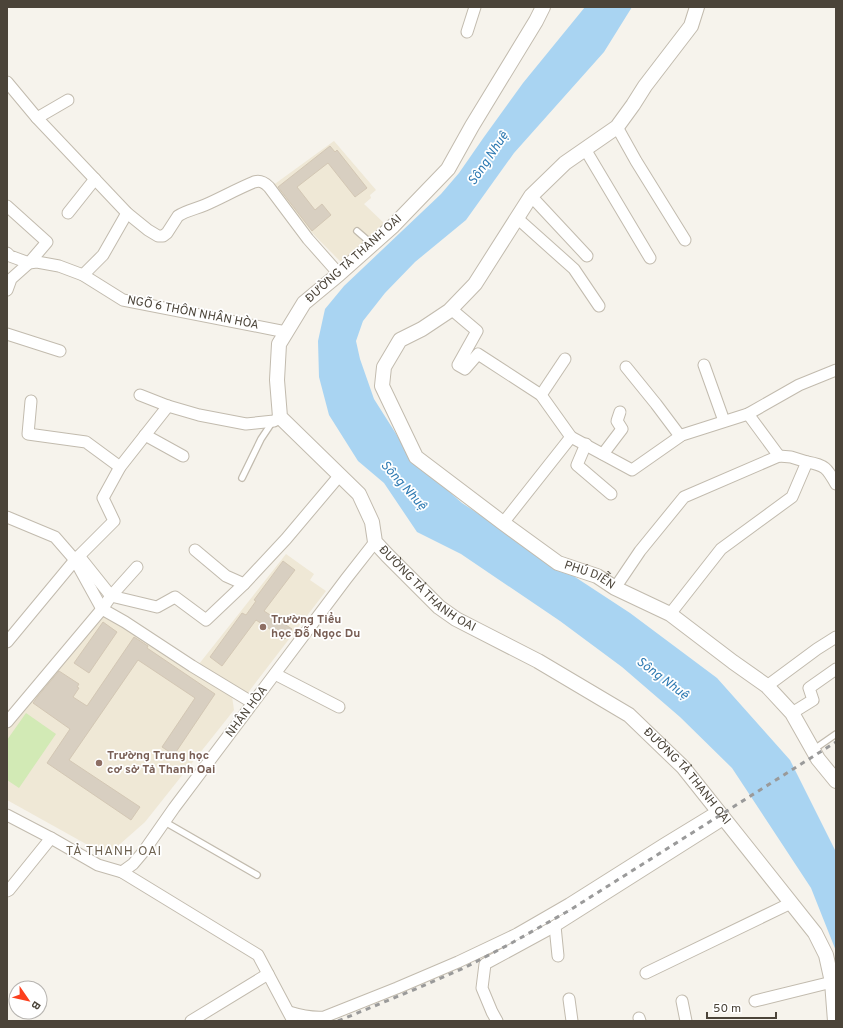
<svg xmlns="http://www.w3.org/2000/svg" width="843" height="1028" viewBox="0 0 843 1028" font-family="Overpass,sans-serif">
	<rect width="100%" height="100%" fill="#f6f3ec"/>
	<g fill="#efe8d6">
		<polygon points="334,141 376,190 370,195 371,198 364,204 386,225 342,263 316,237 272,186"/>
		<polygon points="286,554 314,574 310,580 326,591 247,694 199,664"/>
		<polygon points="105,614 232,696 234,710 145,822 111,852 95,849 7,800 7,727"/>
	</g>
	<polygon fill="#d2eab5" points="26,713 56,734 19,788 7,780 7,740"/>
	<polygon fill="#a9d4f2" points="585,7 632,7 604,52 514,153 466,220 415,262 385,293 363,321 356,341 360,359 374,399 412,459 462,503 630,613 717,678 790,760 836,852 836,951 811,888 732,768 680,717 622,667 560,621 461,554 417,532 384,483 358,461 329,415 319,377 318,341 325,309 344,286 441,194 459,173 484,137 523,83"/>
	<g fill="#d8cfc1" stroke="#d3c7b4">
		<polygon points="330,146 335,152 337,150 367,188 355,197 328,163 297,187 315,210 322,204 331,215 312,231 278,187"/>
		<polygon points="283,561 295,570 264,611 292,629 285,639 256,620 222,666 210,657 242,613 246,615 256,601 254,600"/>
		<polygon points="103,622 117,632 89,673 74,663"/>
		<polygon points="134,637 148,646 147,648 215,694 174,755 162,747 195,698 138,660 69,760 140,807 131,820 47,763 70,729 33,703 38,696 59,671 79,684 77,687 79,688 73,697 87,706"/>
	</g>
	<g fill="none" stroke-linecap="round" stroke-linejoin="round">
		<defs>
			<g id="service">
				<polyline points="357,231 372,244"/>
				<polyline points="242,478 261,439 273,421"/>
				<polyline points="813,750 836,734"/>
				<polyline points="165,822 257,875"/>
			</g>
			<g id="minor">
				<polyline points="467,32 475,7"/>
				<path d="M 7,82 L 37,118 L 127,213 L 148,230 L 158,236 L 163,236 L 167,233 L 178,216 C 187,210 196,209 205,205 C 221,198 237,189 254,182 C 260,180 264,182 269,187 L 308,239 L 339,274"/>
				<polyline points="37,118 68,100"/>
				<polyline points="617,127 636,161 685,240"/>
				<polyline points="585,149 650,258"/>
				<polyline points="531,196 587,256"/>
				<polyline points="7,206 47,242 29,263 11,279 7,290"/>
				<polyline points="68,213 95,179"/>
				<polyline points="517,218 574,269 599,306"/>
				<polyline points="7,253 10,256 29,263 37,262 59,266 83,275 123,300 286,332"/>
				<polyline points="83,275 103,255 127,213"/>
				<polyline points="451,309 477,331 458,365 465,369 478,354 541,395 571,437"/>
				<polyline points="7,334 60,351"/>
				<polyline points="704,365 724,421"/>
				<polyline points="626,367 656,404 680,436"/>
				<polyline points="140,395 168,406 199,415 246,424 274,421 280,417"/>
				<polyline points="541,395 565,359"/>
				<polyline points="31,401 28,434 86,442 120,467"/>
				<polyline points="748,414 779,456"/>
				<polyline points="145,435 183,456"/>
				<polyline points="586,444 577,465 611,494"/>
				<polyline points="603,454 622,429 617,421 620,412"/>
				<path d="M 807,462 C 825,465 827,468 836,484"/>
				<polyline points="7,517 55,537 75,560 102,609 125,622 192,666 253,703"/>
				<polyline points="503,523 571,437 632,470 682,435 748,414 799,385 836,370"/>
				<polyline points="195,550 226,576 244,584"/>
				<polyline points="79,556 111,596 157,607 175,597 206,620 244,584 286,539 340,475"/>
				<polyline points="615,588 640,551 684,497 779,456 791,457 807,462 792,497 721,549 670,614"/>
				<polyline points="7,642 75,560 114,521 103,498 120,467 168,406"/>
				<polyline points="275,674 339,707"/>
				<polyline points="767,686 817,649 836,637"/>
				<polyline points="792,713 813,700 809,688 836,669"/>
				<polyline points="7,722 102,609 111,596 137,567"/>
				<polyline points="7,815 51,838 98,865 122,872 258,955 292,1019"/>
				<polyline points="122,872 133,864 144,851 174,808 346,579 375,542"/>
				<polyline points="7,891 9,890 51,838"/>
				<polyline points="555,926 558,956"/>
				<polyline points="646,973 791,903"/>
				<polyline points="569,999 572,1021"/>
				<polyline points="682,1001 686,1021"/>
				<polyline points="755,1001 832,982"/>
				<path d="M 289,1012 C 302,1016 311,1018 324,1017 L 397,988 L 458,962 L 517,934 L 569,904 L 664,844 L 718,811"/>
				<polyline points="639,1018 640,1021"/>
				<polyline points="191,1021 268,974"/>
				<polyline points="497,1021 492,1012 482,988 485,964 555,926 724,819"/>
			</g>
			<g id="tertiary">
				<path id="s1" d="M 543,7 L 536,21 L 472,126 L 448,169 L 393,226 L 339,274 L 304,303 L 279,344 L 277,380 L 280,417 L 359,494 L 372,522 L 375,542 L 387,555 L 439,607 L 456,619 L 538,661 L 629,715 L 683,767 L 815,933 L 826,955 L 832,982 L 835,1021"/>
				<path id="s2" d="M 697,7 L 691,26 L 645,86 L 633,105 L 617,127 L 565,163 L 531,196 L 475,284 L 449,311 L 422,329 L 400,340 L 384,367 L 382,386 L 416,457 L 503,523 L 558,563 L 597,576 L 615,588 L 670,614 L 733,662 L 767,686 L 792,713 L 818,759 L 836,781"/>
			</g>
		</defs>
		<use href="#service" stroke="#c2bbae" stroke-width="8"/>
		<use href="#minor" stroke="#c2bbae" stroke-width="13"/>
		<use href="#tertiary" stroke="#c2bbae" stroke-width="16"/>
		<use href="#service" stroke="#fff" stroke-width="5.5"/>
		<use href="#minor" stroke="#fff" stroke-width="11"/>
		<use href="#tertiary" stroke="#fff" stroke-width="14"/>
		<polyline stroke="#9a9a9a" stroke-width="3" stroke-dasharray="5 5" stroke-linecap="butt" points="338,1021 418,988 464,968 508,945 570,910 836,742"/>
	</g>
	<g fill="#8d6e63" stroke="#fff" stroke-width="1.5">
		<circle cx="263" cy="627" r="4"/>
		<circle cx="99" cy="763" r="4"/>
	</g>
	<g text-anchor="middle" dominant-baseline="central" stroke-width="3.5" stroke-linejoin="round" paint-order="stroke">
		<g font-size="12" fill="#4b4439" stroke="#fff">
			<text transform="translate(354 259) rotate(-42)">ĐƯỜNG TẢ THANH OAI</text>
			<text transform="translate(193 313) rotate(11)">NGÕ 6 THÔN NHÂN HÒA</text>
			<text stroke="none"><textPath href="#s2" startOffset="795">PHÚ DIỄN</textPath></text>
			<text stroke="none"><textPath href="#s1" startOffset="738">ĐƯỜNG TẢ THANH OAI</textPath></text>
			<text transform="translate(247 712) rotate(-53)">NHÂN HÒA</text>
			<text stroke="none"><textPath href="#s1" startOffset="1062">ĐƯỜNG TẢ THANH OAI</textPath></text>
		</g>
		<g font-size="12" font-weight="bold" fill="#785e54" stroke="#fff" text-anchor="start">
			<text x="271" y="620">Trường Tiểu<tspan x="271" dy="14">học Đỗ Ngọc Du</tspan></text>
			<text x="107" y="756">Trường Trung học<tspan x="107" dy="14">cơ sở Tả Thanh Oai</tspan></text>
		</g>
		<g font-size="13" font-style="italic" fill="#2e7ab2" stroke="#fff">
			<text transform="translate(489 159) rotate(-56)">Sông Nhuệ</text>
			<text transform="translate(403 486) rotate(48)">Sông Nhuệ</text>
			<text transform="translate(662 679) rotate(37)">Sông Nhuệ</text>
		</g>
		<g font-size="13" letter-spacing="1" fill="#6e6250" stroke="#fff">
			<text x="114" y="852">TẢ THANH OAI</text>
		</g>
	</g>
	<rect width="843" height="1028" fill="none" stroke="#4b4439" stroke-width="16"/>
	<g transform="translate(28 1000) rotate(124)"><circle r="19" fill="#ffffff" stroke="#b7b4b0"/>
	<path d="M0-3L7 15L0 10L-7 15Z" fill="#fc3f1d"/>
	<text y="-6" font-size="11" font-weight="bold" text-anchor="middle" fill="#4b4439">B</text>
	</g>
	<path d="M707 1012v6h69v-6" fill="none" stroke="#4b4439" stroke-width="2"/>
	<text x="713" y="1012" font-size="12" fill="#4b4439" stroke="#ffffff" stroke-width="3" paint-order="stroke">50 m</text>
</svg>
